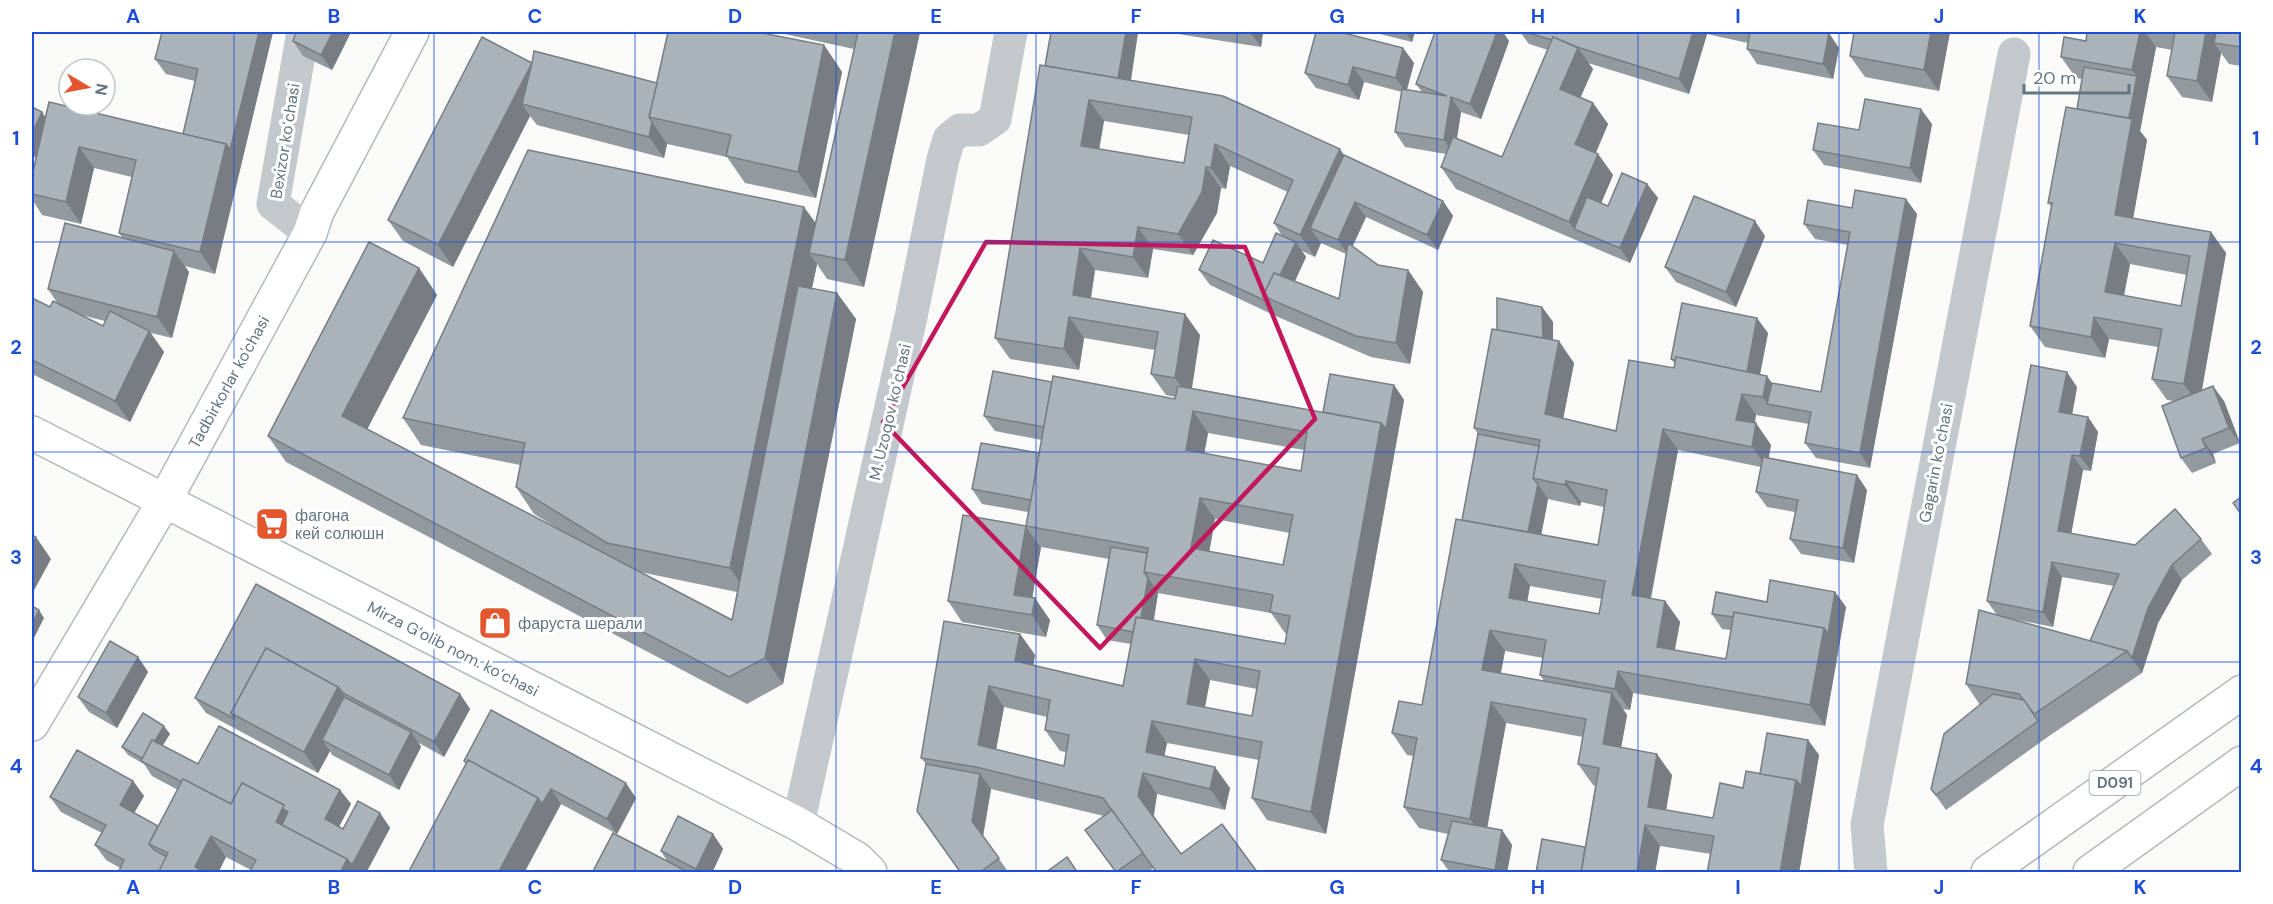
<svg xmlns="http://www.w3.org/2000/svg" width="2273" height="904" viewBox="0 0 2273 904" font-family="'DM Sans',sans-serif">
	<rect width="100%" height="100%" fill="#fafaf8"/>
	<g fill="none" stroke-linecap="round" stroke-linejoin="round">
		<defs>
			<g id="secondary">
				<polyline points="32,433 798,824 857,859 870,872"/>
				<polyline points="32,724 165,500 310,233 317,212 412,32"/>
			</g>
			<g id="highway">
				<polyline points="1988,872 2242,692"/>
				<polyline points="2090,872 2242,763"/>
			</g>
		</defs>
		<use href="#secondary" stroke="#b3babf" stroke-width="36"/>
		<use href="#highway" stroke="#b4b9bd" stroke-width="36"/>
		<g stroke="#c3c8cc" stroke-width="33">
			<polyline points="303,32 273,204 310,233"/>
			<polyline points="798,824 911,317 943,159 949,139 960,130 979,130 995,119 1011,32"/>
			<polyline points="1871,872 1867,825 2014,54"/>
		</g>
		<use href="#secondary" stroke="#fff" stroke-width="33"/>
		<use href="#highway" stroke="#fff" stroke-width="33"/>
	</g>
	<g fill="#929a9f" fill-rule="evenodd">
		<path d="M 162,32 L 273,32 L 215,274 L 185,266 L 189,272 L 172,338 L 151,333 L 164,352 L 130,422 L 32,374 L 32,298 L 50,307 L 58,304 L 48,289 L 122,237 L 119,233 L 132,177 L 94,168 L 81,224 L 42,215 L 32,199 L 32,176 L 36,158 L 32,156 L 32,107 L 45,117 L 183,134 L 195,81 L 166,74 L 155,59 ZM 81,315 L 105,321 L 103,326 Z"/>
		<polygon points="296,32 351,32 332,70 303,56 293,41"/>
		<path d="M 775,32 L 920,32 L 864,287 L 827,279 L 817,264 L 812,288 L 837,293 L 856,319 L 783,684 L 747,704 L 286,462 L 268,436 L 419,268 L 437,295 L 367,429 L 570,536 L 534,514 L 516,487 L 520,465 L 421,445 L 403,418 L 816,223 L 854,49 ZM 640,572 L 737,592 L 732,620 Z"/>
		<path d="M 1138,32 L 1131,80 L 1344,155 L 1443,201 L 1453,216 L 1438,250 L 1366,217 L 1353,246 L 1378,265 L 1408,270 L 1423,292 L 1410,364 L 1371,357 L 1278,317 L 1210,285 L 1199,270 L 1263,263 L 1282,236 L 1274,223 L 1288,192 L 1230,166 L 1226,189 L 1221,188 L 1217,213 L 1193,255 L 1153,249 L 1148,278 L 1095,270 L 1091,298 L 1200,335 L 1192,388 L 1323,412 L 1394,385 L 1404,400 L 1326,834 L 1267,820 L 1252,798 L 1259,760 L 1167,743 L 1164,756 L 1230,788 L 1225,810 L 1157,794 L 1154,816 L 1181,854 L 1258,873 L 1157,873 L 1153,868 L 1147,873 L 1116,873 L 1104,816 L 991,789 L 983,836 L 1009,873 L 961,873 L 926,764 L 921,758 L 1020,634 L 1035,655 L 1033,666 L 1123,686 L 1131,644 L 1107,640 L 1097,625 L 1109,559 L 1041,547 L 1026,526 L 1028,512 L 982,504 L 972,489 L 1039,453 L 1042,440 L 995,431 L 984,416 L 1052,382 L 1175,399 L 1175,397 L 1166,395 L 1151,374 L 1155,350 L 1084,338 L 1079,370 L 1010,359 L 995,338 L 1045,66 ZM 1104,121 L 1189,135 L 1184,163 L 1099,149 ZM 1321,243 L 1346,254 L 1339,299 L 1295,281 L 1306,257 L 1302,251 L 1315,257 ZM 1208,433 L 1304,450 L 1301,471 L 1204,454 ZM 1215,519 L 1290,533 L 1283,565 L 1209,552 ZM 1158,593 L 1271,613 L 1285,633 L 1287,634 L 1285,644 L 1154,620 ZM 1210,680 L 1257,689 L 1252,716 L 1205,708 ZM 1004,707 L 1047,717 L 1045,730 L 1060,751 L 1066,752 L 1064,766 L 996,749 Z"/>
		<polygon points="1165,32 1263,32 1261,47"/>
		<polygon points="1372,32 1415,32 1412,42"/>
		<polygon points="1520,32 1819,32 1839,48 1833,79 1757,64 1747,49 1748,43 1707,34 1689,94 1588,63 1593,69 1580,98 1593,103 1608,124 1596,153 1598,154 1613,175 1601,203 1608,206 1647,184 1658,198 1630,263 1456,189 1441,167 1446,154 1405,147 1395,132 1402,92 1364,82 1359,100 1316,88 1305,73 1403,48 1414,63 1407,89 1422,92 1416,84 1509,41 1481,119 1461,112 1457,139 1502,157 1548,50 1529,44"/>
		<polygon points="1950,32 1939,91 1865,77 1850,56"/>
		<path d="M 2087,32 L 2241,32 L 2241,66 L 2229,64 L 2221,53 L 2212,102 L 2182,97 L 2167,76 L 2172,50 L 2156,47 L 2140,131 L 2147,140 L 2133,218 L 2211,232 L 2226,253 L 2202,390 L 2224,401 L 2240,443 L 2213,454 L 2216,463 L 2192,473 L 2181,458 L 2174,401 L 2167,400 L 2152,379 L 2158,347 L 2109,339 L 2105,358 L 2045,347 L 2030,326 L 2052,207 L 2048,203 L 2077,109 L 2082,79 L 2076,78 L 2061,57 L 2086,41 ZM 2130,264 L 2187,275 L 2181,306 L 2124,296 Z"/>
		<polygon points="824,45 842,72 816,198 745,183 727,157 667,144 664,158 537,125 530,116 453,267 403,241 388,220 532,63 657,83"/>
		<polygon points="1932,124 1921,183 1824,165 1813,150"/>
		<path d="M 1852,208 L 1917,214 L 1870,468 L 1816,458 L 1805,443 L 1809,424 L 1756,415 L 1755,423 L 1771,445 L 1768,458 L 1867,490 L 1854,563 L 1801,554 L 1790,539 L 1795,512 L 1767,507 L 1756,492 L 1761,467 L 1678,450 L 1651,599 L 1665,601 L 1680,622 L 1675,650 L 1726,659 L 1731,630 L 1722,629 L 1712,614 L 1767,602 L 1835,592 L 1846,607 L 1825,726 L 1633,693 L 1630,710 L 1623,709 L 1627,715 L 1621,747 L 1672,775 L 1666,810 L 1713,818 L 1743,788 L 1760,774 L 1808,740 L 1819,755 L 1799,873 L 1707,873 L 1711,854 L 1660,846 L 1585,847 L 1595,786 L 1593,785 L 1578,764 L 1583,737 L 1506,723 L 1487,827 L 1502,830 L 1512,845 L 1507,873 L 1450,873 L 1441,860 L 1448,834 L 1419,828 L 1404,807 L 1413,756 L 1407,755 L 1392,733 L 1422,705 L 1462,520 L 1478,434 L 1474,428 L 1497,330 L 1542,307 L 1553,322 L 1553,340 L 1574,363 L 1563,419 L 1616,431 L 1674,368 L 1675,364 L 1671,359 L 1768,333 L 1760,375 L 1772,383 L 1821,392 L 1848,245 L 1815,239 L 1804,224 ZM 1548,499 L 1580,506 L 1581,502 L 1604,507 L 1598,545 L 1541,535 ZM 1530,586 L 1602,599 L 1599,614 L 1527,601 ZM 1505,651 L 1543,658 L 1540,675 L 1544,681 L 1501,673 Z"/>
		<polygon points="1765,236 1736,307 1676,282 1665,267"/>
		<path d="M 2077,387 L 2072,414 L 2088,417 L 2098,432 L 2091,471 L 2083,470 L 2071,533 L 2135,545 L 2201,539 L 2212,554 L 2182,580 L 2158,623 L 2142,673 L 2049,736 L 1946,810 L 1931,789 L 1980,705 L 1966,684 L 1997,615 L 1987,601 ZM 2062,577 L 2114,586 L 2090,641 L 2008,618 L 2053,627 Z"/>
		<polygon points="1041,547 1032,598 1050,620 1046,637 962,622 948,601"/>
		<polygon points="256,584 460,694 470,709 444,757 419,743 421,747 399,790 332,755 330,751 318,773 206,713 195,698"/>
		<polygon points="138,657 148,672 117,728 89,712 78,697"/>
		<polygon points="170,734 162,745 198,764 340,790 351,804 339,827 343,829 380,813 390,828 366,873 249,873 251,870 226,857 218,873 118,873 120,868 106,860 95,845 102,833 61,812 50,797 133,781 144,796 134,813 158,826 178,790 152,776 144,764 128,755 122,747"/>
		<polygon points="464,761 636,798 617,834 561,804 524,873"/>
		<polygon points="713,834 723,849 712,873 592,873 667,861 661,851"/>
	</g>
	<g fill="#777d82">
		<polygon points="259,32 273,32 215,274 200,252 226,144"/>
		<polygon points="333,32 351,32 332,70 321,55"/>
		<polygon points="895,32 920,32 864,287 845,260"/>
		<polygon points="1126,32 1138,32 1128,99 1117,84"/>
		<polygon points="1250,32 1263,32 1261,47"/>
		<polygon points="1405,32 1415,32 1412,42"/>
		<polygon points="1497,32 1503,32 1509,41 1481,119 1470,104"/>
		<polygon points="1693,32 1706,32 1707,34 1689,94 1679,79"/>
		<polygon points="1931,32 1950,32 1939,91 1924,70"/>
		<polygon points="2140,32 2145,32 2156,47 2140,131 2147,140 2130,236 2115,215 2128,124 2137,76 2132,70"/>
		<polygon points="2206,32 2225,32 2214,43 2221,53 2212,102 2197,81"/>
		<polygon points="1829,33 1839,48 1833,79 1823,64"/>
		<polygon points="824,45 842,72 816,198 798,172"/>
		<polygon points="1403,48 1414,63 1406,93 1396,78"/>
		<polygon points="1578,48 1593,69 1575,110 1560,89"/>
		<polygon points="532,63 522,104 530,116 453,267 438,245"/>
		<polygon points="1353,67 1364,82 1359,100 1348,85"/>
		<polygon points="1451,97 1461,112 1454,155 1444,140"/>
		<polygon points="1089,100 1104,121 1096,167 1081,146"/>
		<polygon points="1593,103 1608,124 1590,165 1575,144"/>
		<polygon points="1921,109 1932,124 1921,183 1910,168"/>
		<polygon points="42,112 52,127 37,159 32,151 32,133"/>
		<polygon points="652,122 667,144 664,158 649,137"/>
		<polygon points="1215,144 1230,166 1226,189 1211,168"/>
		<polygon points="79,147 94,168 81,224 66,202"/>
		<polygon points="1340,149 1354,170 1310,228 1321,243 1315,257 1300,235"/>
		<polygon points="1598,154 1613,175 1588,235 1574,229 1584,243 1569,222"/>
		<polygon points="1206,167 1221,188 1217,213 1193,255 1178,234"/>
		<polygon points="1647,184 1658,198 1630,263 1620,248"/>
		<polygon points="1906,199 1917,214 1870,468 1860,453"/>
		<polygon points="1443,201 1453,216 1438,250 1427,235"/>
		<polygon points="1355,202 1366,217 1348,255 1338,240"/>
		<polygon points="804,207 823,233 809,253 817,264 748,595 730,568"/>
		<polygon points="1755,221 1765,236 1736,307 1726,292"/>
		<polygon points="1138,227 1153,249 1148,278 1133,257"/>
		<polygon points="2211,232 2226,253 2199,405 2184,384"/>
		<polygon points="1296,242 1306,257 1284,304 1270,298"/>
		<polygon points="2115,243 2130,264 2120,314 2105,292"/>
		<polygon points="1080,248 1095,270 1088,316 1073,295"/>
		<polygon points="174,251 189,272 172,338 157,317"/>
		<polygon points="419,268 437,295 360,443 342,416"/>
		<polygon points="1408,270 1423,292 1410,364 1396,343"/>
		<polygon points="837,293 856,319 783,684 765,658"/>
		<polygon points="1542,307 1553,322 1553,359 1543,344"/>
		<polygon points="1185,314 1200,335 1190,399 1175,378"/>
		<polygon points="1069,317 1084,338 1079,370 1064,349"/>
		<polygon points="2094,317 2109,339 2105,358 2091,337"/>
		<polygon points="1757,318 1768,333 1757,389 1747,374"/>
		<polygon points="149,331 164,352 130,422 115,401"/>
		<polygon points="1559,341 1574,363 1560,435 1545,414"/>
		<polygon points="2067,372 2077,387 2070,427 2059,412"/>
		<polygon points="1767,376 1782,398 1767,404 1763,397"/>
		<polygon points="1394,385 1404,400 1326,834 1311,812 1381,423"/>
		<polygon points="2213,386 2224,401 2240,443 2229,428"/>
		<polygon points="1742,394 1756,415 1751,441 1736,420"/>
		<polygon points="1193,411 1208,433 1201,472 1186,450"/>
		<polygon points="2088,417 2098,432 2091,471 2080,456"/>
		<polygon points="1756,423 1771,445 1767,468 1752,447"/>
		<polygon points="1663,429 1678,450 1647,617 1632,595"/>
		<polygon points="2202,439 2213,454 2216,463 2206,448"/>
		<polygon points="2072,455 2083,470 2069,546 2058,531"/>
		<polygon points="1857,475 1867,490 1854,563 1843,548"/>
		<polygon points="1566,481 1581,502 1580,506 1565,485"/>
		<polygon points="1538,484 1548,499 1538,552 1527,538"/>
		<polygon points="1200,498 1215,519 1206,570 1191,548"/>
		<polygon points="1026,526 1041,547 1029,616 1014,595"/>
		<polygon points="36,537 51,559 32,594 32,546"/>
		<polygon points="2052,562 2062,577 2053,627 2043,612"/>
		<polygon points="1515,564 1530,586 1524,619 1509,598"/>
		<polygon points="2172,565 2182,580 2158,623 2142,673 2132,658 2148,608"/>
		<polygon points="1148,578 1158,593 1149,648 1138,633"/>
		<polygon points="1835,592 1846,607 1825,726 1810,705 1824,628"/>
		<polygon points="1035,598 1050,620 1046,637 1032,615"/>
		<polygon points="1665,601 1680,622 1671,668 1657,647"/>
		<polygon points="39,610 44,618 32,642 32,624"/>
		<polygon points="1490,630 1505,651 1497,691 1482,670"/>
		<polygon points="1020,634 1035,655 1030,683 1015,661"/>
		<polygon points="138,657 148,672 117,728 106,713"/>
		<polygon points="1195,659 1210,680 1201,726 1187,704"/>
		<polygon points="1618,671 1633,693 1630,710 1615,689"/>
		<polygon points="989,686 1004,707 993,766 978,745"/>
		<polygon points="338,687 353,708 322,740 330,751 318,773 304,752"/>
		<polygon points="1612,693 1627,715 1618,765 1603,744"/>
		<polygon points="460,694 470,709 444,757 434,742"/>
		<polygon points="1491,702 1506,723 1485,840 1470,819"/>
		<polygon points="1152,721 1167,743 1161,773 1146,752"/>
		<polygon points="164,726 170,734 150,766 143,760"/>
		<polygon points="411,732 421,747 399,790 389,775"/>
		<polygon points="1808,740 1819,755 1799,873 1780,873 1796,780"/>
		<polygon points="1657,754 1672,775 1663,828 1648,807"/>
		<polygon points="1215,767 1230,788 1225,810 1210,789"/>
		<polygon points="1143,773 1157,794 1153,817 1138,796"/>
		<polygon points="980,774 991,789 983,836 972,821"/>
		<polygon points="133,781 144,796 130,820 120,805"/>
		<polygon points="626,783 636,798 617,834 607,819"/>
		<polygon points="551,789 561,804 524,873 498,873 538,798"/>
		<polygon points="340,790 351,804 335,834 325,819"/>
		<polygon points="284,805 299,827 294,835 276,822"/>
		<polygon points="380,813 390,828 366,873 340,873 347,859"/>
		<polygon points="1645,825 1660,846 1655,873 1637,873"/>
		<polygon points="1502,830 1512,845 1507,873 1497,873 1495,870"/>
		<polygon points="713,834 723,849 712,873 698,873 696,869"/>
		<polygon points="211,836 226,857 218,873 199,873 195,867"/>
	</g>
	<g fill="#aab3b9" stroke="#777d82" stroke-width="1.5" fill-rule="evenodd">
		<polygon points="162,32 259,32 230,150 226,144 183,134 198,69 155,59"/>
		<polygon points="296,32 333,32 321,55 293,41"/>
		<polygon points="668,32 757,32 824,45 798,172 726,156 731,135 649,117"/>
		<polygon points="858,32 895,32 845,260 809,253"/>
		<polygon points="1051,32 1126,32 1118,78 1045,66"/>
		<polygon points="1316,32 1340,32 1403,48 1396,78 1353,67 1348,85 1305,73"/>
		<polygon points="1435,32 1497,32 1470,104 1451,97 1444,140 1395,132 1402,89 1447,96 1416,84"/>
		<polygon points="1525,32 1693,32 1679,79 1577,47 1553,37 1552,40"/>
		<polygon points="1750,32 1819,32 1829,33 1823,64 1747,49"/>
		<polygon points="1854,32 1931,32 1924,70 1850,56"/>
		<polygon points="2087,32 2140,32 2132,70 2061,57 2064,37 2086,41"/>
		<polygon points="2173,32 2206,32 2197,81 2167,76 2175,32"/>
		<polygon points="2216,32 2241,32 2241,47 2214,43"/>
		<polygon points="482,37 532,63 534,51 657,83 649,117 652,122 649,137 522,104 532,63 438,245 388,220"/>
		<polygon points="1553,37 1578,48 1560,89 1593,103 1575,144 1598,154 1569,222 1441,167 1453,137 1502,157"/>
		<path d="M 1040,65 L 1223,96 L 1340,149 L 1300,235 L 1274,223 L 1293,180 L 1215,144 L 1211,168 L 1206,167 L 1202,192 L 1178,234 L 1138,227 L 1133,257 L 1080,248 L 1073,295 L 1185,314 L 1175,378 L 1151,374 L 1158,332 L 1069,317 L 1064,349 L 995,338 ZM 1089,100 L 1192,117 L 1184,163 L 1081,146 Z"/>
		<polygon points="2084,67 2137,76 2129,118 2077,109"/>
		<polygon points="1865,99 1921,109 1910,168 1813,150 1818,123 1859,130"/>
		<polygon points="49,102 226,144 200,252 119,233 136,160 79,147 66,202 32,194 32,176"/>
		<polygon points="32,107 42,112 32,133"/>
		<path d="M 2066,107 L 2132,119 L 2115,215 L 2211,232 L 2184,384 L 2152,379 L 2162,329 L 2094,317 L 2091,337 L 2030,326 L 2052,203 L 2048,203 ZM 2115,243 L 2190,256 L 2181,306 L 2105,292 Z"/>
		<polygon points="528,150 804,207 730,568 607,543 516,487 525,443 403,418"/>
		<polygon points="1344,155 1443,201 1427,235 1355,202 1338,240 1310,228"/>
		<polygon points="1622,173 1647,184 1620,248 1574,229 1587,197 1608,206"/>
		<polygon points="1855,190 1906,199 1860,453 1805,443 1811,412 1767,404 1772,383 1821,392 1850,232 1804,224 1808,200 1852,208"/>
		<polygon points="1694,196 1755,221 1726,292 1665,267"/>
		<polygon points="65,223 174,251 157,317 48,289"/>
		<polygon points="1276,233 1296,242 1280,275 1274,273 1263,296 1268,302 1199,270 1213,240 1263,263"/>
		<polygon points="369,242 419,268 342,416 732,620 798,286 837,293 765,658 729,677 268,436"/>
		<polygon points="1348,243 1378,265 1408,270 1396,343 1356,336 1263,296 1274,273 1339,299"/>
		<polygon points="32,298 50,307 53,301 103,326 110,311 149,331 115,401 32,360"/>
		<polygon points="1497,298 1542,307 1543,338 1497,330"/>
		<polygon points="1682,303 1757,318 1747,372 1676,357 1675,360 1671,359"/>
		<path d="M 1492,329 L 1559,341 L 1545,414 L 1616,431 L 1629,360 L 1674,368 L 1676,357 L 1767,376 L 1763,397 L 1742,394 L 1736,420 L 1756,423 L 1752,447 L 1663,429 L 1632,595 L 1665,601 L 1657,647 L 1726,659 L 1734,612 L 1824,628 L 1810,705 L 1618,671 L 1615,689 L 1540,675 L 1546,640 L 1490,630 L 1482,670 L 1612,693 L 1603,744 L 1657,754 L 1648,807 L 1713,818 L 1720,783 L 1743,788 L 1746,771 L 1796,780 L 1780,873 L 1707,873 L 1714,836 L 1645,825 L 1637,873 L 1581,873 L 1599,768 L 1578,764 L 1586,719 L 1491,702 L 1470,819 L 1404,807 L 1417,738 L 1392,733 L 1399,701 L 1422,705 L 1456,519 L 1598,545 L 1607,490 L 1566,481 L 1565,485 L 1533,478 L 1540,440 L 1474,428 ZM 1515,564 L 1605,581 L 1599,614 L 1509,598 Z"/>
		<polygon points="2031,365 2067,372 2059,412 2088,417 2080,456 2072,455 2058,531 2135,545 2175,509 2201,539 2172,565 2148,608 2132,658 2127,651 2090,641 2119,574 2052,562 2043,612 1987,601"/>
		<polygon points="993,371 1052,382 1044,427 984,416"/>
		<polygon points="1330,374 1394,385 1386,429 1381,423 1323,412"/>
		<path d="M 1053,376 L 1175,399 L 1178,386 L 1381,423 L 1311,812 L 1252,798 L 1262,742 L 1152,721 L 1146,752 L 1215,767 L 1210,789 L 1143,773 L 1138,796 L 1181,854 L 1222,824 L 1258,873 L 1157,873 L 1103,798 L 976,767 L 921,758 L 944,621 L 1020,634 L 1015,661 L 1123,686 L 1136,617 L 1285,644 L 1290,616 L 1270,612 L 1273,595 L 1144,572 L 1148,548 L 1026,526 ZM 1193,411 L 1307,432 L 1301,471 L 1186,450 ZM 1200,498 L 1293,515 L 1283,565 L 1191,548 ZM 1195,659 L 1260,671 L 1252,716 L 1187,704 ZM 989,686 L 1050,700 L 1045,730 L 1069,735 L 1064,766 L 978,745 Z"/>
		<polygon points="2213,386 2229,428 2202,439 2206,448 2181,458 2162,406"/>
		<polygon points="1478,434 1539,446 1533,478 1538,484 1528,532 1462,520"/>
		<polygon points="981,443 1039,453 1031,500 972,489"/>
		<polygon points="1763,457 1857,475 1843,548 1790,539 1798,500 1756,492"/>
		<polygon points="2241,497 2241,514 2233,503"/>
		<polygon points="963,515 1026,526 1014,595 1035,598 1032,615 948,601"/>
		<polygon points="32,535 36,537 32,546"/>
		<polygon points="1111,547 1147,553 1144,572 1148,578 1141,618 1136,617 1133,632 1097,625"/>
		<polygon points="1770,580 1835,592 1828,634 1824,628 1734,612 1733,617 1712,614 1716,592 1767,602"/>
		<polygon points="256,584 460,694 434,742 343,693 338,687 266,648 231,713 235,719 195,698"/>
		<polygon points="32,606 39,610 32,624"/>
		<polygon points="1979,610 2127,651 2034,714 2019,694 1966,684"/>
		<polygon points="110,641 138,657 106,713 78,697"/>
		<polygon points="266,648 338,687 304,752 231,713"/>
		<polygon points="1993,694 2024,700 2038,721 1936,795 1931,789 1944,734"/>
		<polygon points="344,697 411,732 389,775 322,740"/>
		<polygon points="491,710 626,783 607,819 551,789 542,804 538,798 468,760 467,763 464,761"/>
		<polygon points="143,713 164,726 155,741 152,740 143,759 122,747"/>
		<polygon points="219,726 340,790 325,819 343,829 358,801 380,813 352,865 347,859 282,825 288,812 282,808 284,805 242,783 231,804 183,779 182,782 141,761 152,740 198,764"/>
		<polygon points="1767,733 1808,740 1801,786 1796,780 1760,774"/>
		<polygon points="77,750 133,781 120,805 158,826 149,844 154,850 167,857 158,873 118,873 124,860 95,845 106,825 50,797"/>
		<polygon points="468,760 538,798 498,873 408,873"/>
		<polygon points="926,764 980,774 972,821 999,858 979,873 961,873 917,811"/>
		<polygon points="183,779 231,804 242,783 284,805 276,822 347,859 340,873 249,873 256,860 211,836 195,867 205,873 158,873 168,853 149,844"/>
		<polygon points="1112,810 1143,853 1116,872 1085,830"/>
		<polygon points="678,816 713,834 696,869 661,851"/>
		<polygon points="1452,821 1502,830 1495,870 1441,860"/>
		<polygon points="613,833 690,873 592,873"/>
		<polygon points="1542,839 1585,847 1581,873 1536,873"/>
		<polygon points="1067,857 1078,873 1045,873"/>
		<polygon points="32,868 39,873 32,873"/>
	</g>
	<path fill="none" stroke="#c2185b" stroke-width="4.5" stroke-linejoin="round" d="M 986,242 L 1245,247 L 1315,419 L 1100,648 L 883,422 Z"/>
	<path fill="none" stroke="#1d4ed8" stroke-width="1.5" stroke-opacity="0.55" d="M 234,32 L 234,872M 434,32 L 434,872M 635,32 L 635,872M 836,32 L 836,872M 1036,32 L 1036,872M 1237,32 L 1237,872M 1437,32 L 1437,872M 1638,32 L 1638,872M 1839,32 L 1839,872M 2039,32 L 2039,872M 32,242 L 2242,242M 32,452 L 2242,452M 32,662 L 2242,662"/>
	<defs>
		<symbol id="supermarket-square" viewBox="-11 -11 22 22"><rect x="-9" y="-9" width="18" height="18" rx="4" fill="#e4572e" stroke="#fff"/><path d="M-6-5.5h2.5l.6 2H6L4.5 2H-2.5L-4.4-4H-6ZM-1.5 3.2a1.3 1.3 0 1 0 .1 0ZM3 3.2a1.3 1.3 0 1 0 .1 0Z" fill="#fff"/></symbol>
		<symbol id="shop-square" viewBox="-11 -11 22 22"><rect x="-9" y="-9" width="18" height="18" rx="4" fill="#e4572e" stroke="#fff"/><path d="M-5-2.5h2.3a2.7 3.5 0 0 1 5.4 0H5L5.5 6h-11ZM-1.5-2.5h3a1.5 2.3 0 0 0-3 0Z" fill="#fff"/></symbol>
	</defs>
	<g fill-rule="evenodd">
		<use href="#supermarket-square" x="253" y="505" width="38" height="38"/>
		<use href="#shop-square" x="476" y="604" width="38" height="38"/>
	</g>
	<g text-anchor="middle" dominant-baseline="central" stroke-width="6" stroke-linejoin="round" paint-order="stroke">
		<rect fill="#fff" stroke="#939fa8" stroke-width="1.5" x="2089.5" y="771" width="51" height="24" rx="4.5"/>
		<g font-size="15" font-weight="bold" fill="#657683">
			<text x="2115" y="783">D091</text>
		</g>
		<g font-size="16" fill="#657683" stroke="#fff">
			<text transform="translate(285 141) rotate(-81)">Bexizor koʻchasi</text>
			<text transform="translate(229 382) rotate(-61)">Tadbirkorlar ko'chasi</text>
			<text transform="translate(890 412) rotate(-77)">M. Uzoqov koʻchasi</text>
			<text transform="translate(1936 463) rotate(-79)">Gagarin koʻchasi</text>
			<text transform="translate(453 649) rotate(27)">Mirza G‘olib nom. ko‘chasi</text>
		</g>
		<g font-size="16" fill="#657683" stroke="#fff" text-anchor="start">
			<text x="295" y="515">фагона<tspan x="295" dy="18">кей солюшн</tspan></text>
			<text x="518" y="623">фаруста шерали</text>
		</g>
	</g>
	<rect width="2273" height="904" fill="none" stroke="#ffffff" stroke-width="66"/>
	<g transform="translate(87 87) rotate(100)"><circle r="28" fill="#ffffff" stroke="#c1c8cd" stroke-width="1.5"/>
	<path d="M0-4.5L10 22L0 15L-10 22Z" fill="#e4572e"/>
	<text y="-9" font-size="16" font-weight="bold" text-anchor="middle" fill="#657683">N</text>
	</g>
	<path d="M2024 84v9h105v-9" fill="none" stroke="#657683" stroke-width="3"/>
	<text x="2033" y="84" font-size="18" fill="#657683" stroke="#ffffff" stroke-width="4.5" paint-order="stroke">20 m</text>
	<rect x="33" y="33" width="2207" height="838" fill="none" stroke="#1d4ed8" stroke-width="2"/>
	<g font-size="20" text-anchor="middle" font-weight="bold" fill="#1d4ed8">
		<text x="133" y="23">A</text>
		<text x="334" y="23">B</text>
		<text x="535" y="23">C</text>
		<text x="735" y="23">D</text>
		<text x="936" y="23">E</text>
		<text x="1136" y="23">F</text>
		<text x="1337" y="23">G</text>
		<text x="1538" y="23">H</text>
		<text x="1738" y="23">I</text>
		<text x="1939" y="23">J</text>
		<text x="2140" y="23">K</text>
		<text x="16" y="145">1</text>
		<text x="2256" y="145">1</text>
		<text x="16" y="354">2</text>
		<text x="2256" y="354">2</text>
		<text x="16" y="564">3</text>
		<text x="2256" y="564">3</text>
		<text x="16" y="773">4</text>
		<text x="2256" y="773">4</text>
		<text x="133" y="894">A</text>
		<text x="334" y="894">B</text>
		<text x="535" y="894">C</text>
		<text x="735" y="894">D</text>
		<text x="936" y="894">E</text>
		<text x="1136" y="894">F</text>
		<text x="1337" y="894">G</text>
		<text x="1538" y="894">H</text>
		<text x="1738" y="894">I</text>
		<text x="1939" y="894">J</text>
		<text x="2140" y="894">K</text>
	</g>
</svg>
